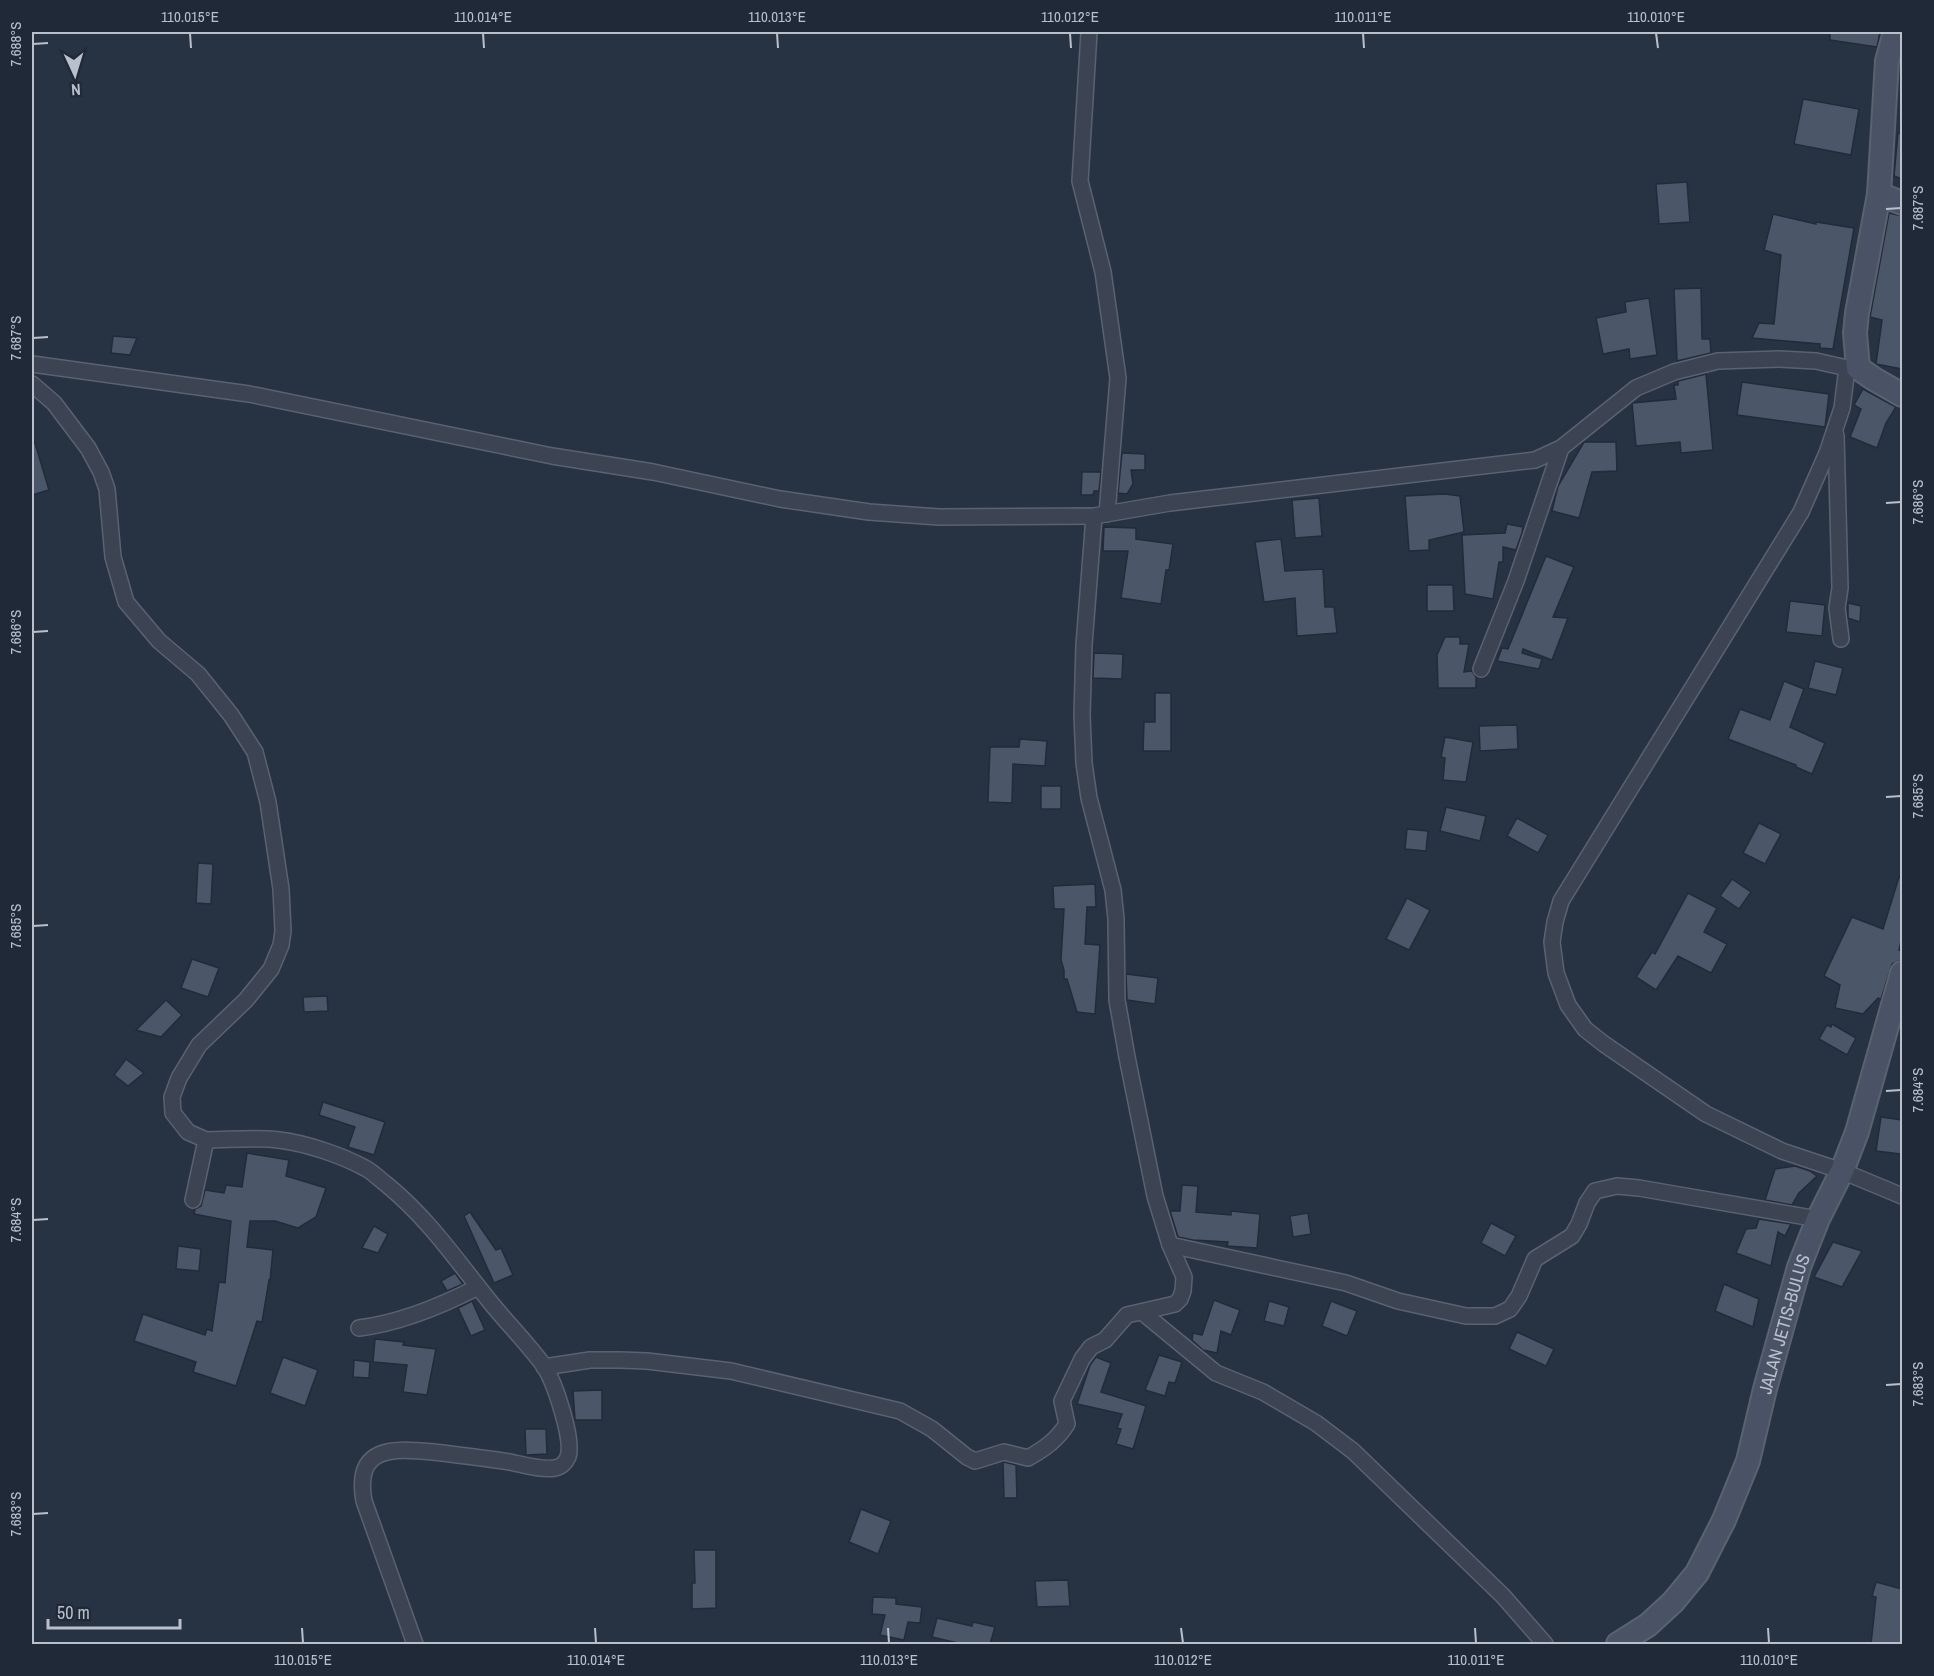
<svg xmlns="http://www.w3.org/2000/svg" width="1934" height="1676" viewBox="0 0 1934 1676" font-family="'Archivo Narrow',sans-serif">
	<rect width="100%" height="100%" fill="#273243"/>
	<g fill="#4b5669" stroke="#222b3a" stroke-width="1.5">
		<polygon points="1830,32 1880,32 1877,47 1830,40"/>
		<polygon points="1803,99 1859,109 1851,155 1794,144"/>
		<polygon points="1898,133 1902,134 1902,179 1894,176"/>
		<polygon points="1687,182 1690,222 1659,224 1656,184"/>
		<polygon points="1889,213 1902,216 1902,369 1876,364 1882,320 1870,317"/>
		<polygon points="1773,214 1816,224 1816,222 1854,228 1833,349 1820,348 1820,344 1752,338 1759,323 1774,324 1781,255 1764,250"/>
		<polygon points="1701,288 1702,339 1710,339 1711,353 1677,361 1674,289"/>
		<polygon points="1649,298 1657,355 1630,359 1629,349 1603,354 1596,318 1626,312 1625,302"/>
		<polygon points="113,336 137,338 130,355 111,353"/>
		<polygon points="1706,374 1713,450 1681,453 1680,442 1636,446 1632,403 1676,399 1674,385 1678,385 1678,381"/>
		<polygon points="1742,382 1829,394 1825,427 1737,415"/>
		<polygon points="1863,389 1896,407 1886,423 1877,448 1850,437 1861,409 1854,405"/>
		<polygon points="1584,442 1616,442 1617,471 1592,472 1579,518 1552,511 1558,486"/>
		<polygon points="35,443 49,490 32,495 32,444"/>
		<polygon points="1122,453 1145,454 1145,470 1131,470 1133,484 1127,494 1118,493"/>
		<polygon points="1082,472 1101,472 1099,491 1094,491 1093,495 1081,495"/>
		<polygon points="1445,494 1460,496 1464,532 1429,540 1429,550 1409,551 1405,496"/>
		<polygon points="1319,498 1322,536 1295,538 1292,500"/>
		<polygon points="1507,524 1523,527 1522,533 1516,550 1503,547 1503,562 1499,562 1493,599 1465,594 1462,535 1505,533"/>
		<polygon points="1104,527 1136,528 1136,539 1173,544 1169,570 1166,570 1161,604 1121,598 1128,551 1103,551"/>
		<polygon points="1281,539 1285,571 1323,569 1325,607 1334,607 1337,633 1297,636 1295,598 1264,602 1255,542"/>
		<polygon points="1546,556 1574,567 1553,617 1568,618 1552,660 1523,649 1522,653 1542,659 1539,669 1497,661 1502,648 1508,649"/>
		<polygon points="1427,585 1453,585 1454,611 1427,611"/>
		<polygon points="1790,601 1825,605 1822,636 1786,632"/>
		<polygon points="1848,603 1861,606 1860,622 1848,618"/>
		<polygon points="1445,637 1460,637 1460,644 1469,644 1464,672 1472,671 1476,677 1476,688 1438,688 1437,655"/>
		<polygon points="1094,653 1123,654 1122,679 1093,678"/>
		<polygon points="1815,661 1843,668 1836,695 1808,688"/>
		<polygon points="1784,681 1804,689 1790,727 1825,743 1812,774 1796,767 1796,765 1728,739 1740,709 1770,720"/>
		<polygon points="1155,693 1171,693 1171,751 1143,751 1144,722 1155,722"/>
		<polygon points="1517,725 1518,749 1480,751 1479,726"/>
		<polygon points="1445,737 1473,742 1466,782 1443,780 1445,758 1441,757"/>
		<polygon points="1020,739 1047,741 1045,766 1013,764 1012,803 988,802 990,747 1019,747"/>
		<rect x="1041" y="786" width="20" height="23"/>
		<polygon points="1446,807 1486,816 1480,841 1440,831"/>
		<polygon points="1517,818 1548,835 1538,853 1507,836"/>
		<polygon points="1759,823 1781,834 1765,864 1743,853"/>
		<polygon points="1407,829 1428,831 1426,851 1405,849"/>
		<polygon points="198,863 213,864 211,904 196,903"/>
		<polygon points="1899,877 1902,878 1902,937 1899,950 1902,951 1902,960 1892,964 1881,999 1878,998 1863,1014 1835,1008 1840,985 1824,976 1852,917 1883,929"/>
		<polygon points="1732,879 1751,892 1739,909 1720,896"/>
		<polygon points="1095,884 1096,907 1087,907 1085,944 1100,945 1095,1014 1077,1012 1067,979 1064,979 1064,970 1061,960 1064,909 1054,909 1053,886"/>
		<polygon points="1688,893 1717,908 1704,932 1727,944 1711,973 1678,956 1656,990 1636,977 1652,952 1655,954"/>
		<polygon points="1407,898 1430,910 1409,950 1386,939"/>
		<polygon points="192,959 219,968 208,997 181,988"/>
		<polygon points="1126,974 1158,978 1155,1004 1127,1000"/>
		<polygon points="327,996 328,1011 304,1012 303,997"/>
		<polygon points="166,1000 182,1015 161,1037 136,1030"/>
		<polygon points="1832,1024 1856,1038 1847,1055 1819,1039 1827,1025 1831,1027"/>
		<polygon points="126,1059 144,1073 128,1086 114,1075"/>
		<polygon points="323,1102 385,1122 374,1155 348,1147 355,1127 319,1115"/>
		<polygon points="1881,1117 1902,1120 1901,1154 1876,1151"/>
		<polygon points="247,1153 289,1160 286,1176 326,1188 316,1217 298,1228 275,1221 250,1221 247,1247 273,1250 270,1281 269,1280 262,1322 257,1321 236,1386 193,1372 196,1362 134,1341 143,1314 205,1335 207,1329 212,1331 219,1282 225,1283 231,1221 194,1214 195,1209 201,1206 205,1190 224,1193 226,1185 242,1187"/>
		<polygon points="1795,1166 1810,1171 1817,1176 1799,1193 1792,1205 1765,1200 1775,1169"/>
		<polygon points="1182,1185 1198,1186 1196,1212 1231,1215 1231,1211 1260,1214 1257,1248 1227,1246 1228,1242 1193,1240 1178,1237 1170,1211 1180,1211"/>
		<polygon points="470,1212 496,1250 501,1248 513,1275 494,1283 464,1216"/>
		<polygon points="1308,1213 1311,1234 1293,1237 1290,1216"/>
		<polygon points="1759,1219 1791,1224 1785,1236 1778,1232 1771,1266 1736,1253 1746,1229 1756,1228"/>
		<polygon points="1491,1223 1516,1236 1505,1256 1481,1243"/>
		<polygon points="374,1226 388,1234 378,1253 362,1248"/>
		<polygon points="1833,1242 1862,1251 1842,1287 1814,1277"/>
		<polygon points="178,1246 201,1249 199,1271 176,1269"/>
		<polygon points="455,1273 463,1284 447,1291 441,1281"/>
		<polygon points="1724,1284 1759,1299 1753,1327 1715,1311"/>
		<polygon points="1214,1300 1240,1310 1231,1335 1221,1331 1217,1353 1203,1350 1192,1340 1193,1333 1202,1335"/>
		<polygon points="472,1301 485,1330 471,1336 458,1308"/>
		<polygon points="1269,1301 1289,1307 1284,1326 1264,1321"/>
		<polygon points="1331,1301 1357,1311 1347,1336 1322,1326"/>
		<polygon points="1517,1332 1554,1349 1546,1366 1509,1349"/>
		<polygon points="375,1339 404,1342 403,1345 436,1349 427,1395 403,1392 407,1365 373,1362"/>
		<polygon points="1159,1355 1182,1362 1175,1383 1169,1382 1165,1396 1145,1390"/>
		<polygon points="283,1357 318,1370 305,1406 270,1393"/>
		<polygon points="1096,1357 1111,1363 1101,1392 1146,1406 1133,1449 1116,1444 1121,1429 1117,1428 1122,1414 1077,1404 1090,1365"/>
		<polygon points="354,1360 370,1362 369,1378 353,1377"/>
		<polygon points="602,1390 602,1420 575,1420 573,1391"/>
		<polygon points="525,1429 546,1429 547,1454 526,1455"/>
		<polygon points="1004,1462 1016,1465 1017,1498 1004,1498 1003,1463"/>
		<polygon points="861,1509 891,1521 878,1554 849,1542"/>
		<polygon points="694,1550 716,1550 716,1608 692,1609 692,1583 695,1583"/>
		<polygon points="1068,1580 1070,1606 1037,1607 1035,1581"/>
		<polygon points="1876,1582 1902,1589 1902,1644 1871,1644 1876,1597 1872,1596"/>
		<polygon points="873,1597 896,1598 896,1604 922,1607 920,1623 908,1622 904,1640 880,1635 885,1615 872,1614"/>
		<polygon points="937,1618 972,1626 973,1622 995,1627 990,1644 962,1644 932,1637"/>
	</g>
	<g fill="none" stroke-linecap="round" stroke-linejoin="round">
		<defs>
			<g id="street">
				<polyline points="1089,32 1080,181 1103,272 1118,378 1107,514"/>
				<polyline points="32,364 249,394 552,456 653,472 780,499 869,512 939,517 1094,516 1170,503 1535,460 1561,448 1636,388 1674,372 1718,361 1779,359 1816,361 1847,368 1858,368"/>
				<polyline points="1847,368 1842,408 1827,453 1801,512 1561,901 1555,922 1552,942 1556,973 1568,1005 1585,1029 1604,1044 1706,1114 1782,1151 1842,1171 1902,1196"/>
				<polyline points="32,384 54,403 88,448 101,472 107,489 113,557 126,602 159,641 198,674 231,715 255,752 268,802 281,889 283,931 281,945 271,969 246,1000 199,1045 179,1078 172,1097 173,1113 188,1132 206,1140 193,1200"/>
				<polyline points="1836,435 1840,588 1837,608 1841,639"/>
				<polyline points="1481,669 1516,581 1561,448"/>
				<path d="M 206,1140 C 228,1140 257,1137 279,1140 C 305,1143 341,1155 365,1168 C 373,1172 379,1179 386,1184 C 429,1219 457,1261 491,1303 C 508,1324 528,1344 544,1366 C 554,1381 574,1439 568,1457 C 566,1462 561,1467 555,1468 C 541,1470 524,1465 510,1462 C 484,1458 459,1455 433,1452 C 393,1448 354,1446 364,1501 L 415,1644"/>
				<polyline points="1170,1245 1346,1283 1398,1301 1466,1316 1495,1316 1510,1309 1519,1296 1535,1259 1572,1236 1579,1224 1587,1203 1595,1191 1617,1186 1639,1188 1818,1219"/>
				<polyline points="1142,1312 1216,1373 1263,1392 1316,1423 1353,1451 1503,1596 1545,1644"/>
				<path d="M 359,1328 C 401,1323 441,1306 478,1287"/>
				<path d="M 544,1367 L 590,1360 L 620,1360 L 647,1361 L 731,1371 L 900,1411 L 932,1429 L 967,1457 L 975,1461 L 1004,1452 L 1028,1458 C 1044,1449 1057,1440 1067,1424 L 1062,1401 L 1082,1359 L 1091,1347 L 1105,1340 L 1127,1315 L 1175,1304 L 1180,1299 L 1183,1291 L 1184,1277 L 1170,1245 L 1155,1196 L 1127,1057 L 1117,1000 L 1116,919 L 1113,890 L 1089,798 L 1084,763 L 1082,715 L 1084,645 L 1094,516"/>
			</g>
			<g id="secondary">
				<polyline points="1895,32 1887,61 1879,194 1857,313 1855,333 1858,368 1874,379 1902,395"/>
				<polyline points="1879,194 1902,203"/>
				<path id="s1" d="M 1618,1644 L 1648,1625 L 1673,1602 L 1697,1573 L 1724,1520 L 1748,1461 L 1765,1389 L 1799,1267 L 1818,1219 L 1842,1171 L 1857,1132 L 1902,973"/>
			</g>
		</defs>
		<use href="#street" stroke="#5a6270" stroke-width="18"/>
		<use href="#secondary" stroke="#5a6270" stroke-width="26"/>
		<use href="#street" stroke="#3c4453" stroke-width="15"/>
		<use href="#secondary" stroke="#4a5366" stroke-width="22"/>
	</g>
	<path fill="none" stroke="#b9c0cc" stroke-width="2" d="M 190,33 L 191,48M 483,33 L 484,48M 777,33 L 778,48M 1070,33 L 1071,48M 1363,33 L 1364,48M 1656,33 L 1658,48M 33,44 L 48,43M 1886,209 L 1901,208M 33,338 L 48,337M 1886,503 L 1901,502M 33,632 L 48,631M 1886,797 L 1901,796M 33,926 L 48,925M 1886,1091 L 1901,1090M 33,1220 L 48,1219M 1886,1385 L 1901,1384M 33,1514 L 48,1513M 302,1628 L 303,1643M 595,1628 L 596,1643M 888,1628 L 889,1643M 1181,1628 L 1183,1643M 1475,1628 L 1476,1643M 1768,1628 L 1769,1643"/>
	<g text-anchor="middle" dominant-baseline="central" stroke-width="6" stroke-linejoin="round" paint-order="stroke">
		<g font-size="18" fill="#b9c0cc" stroke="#202938">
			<text stroke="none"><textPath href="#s1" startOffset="372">JALAN JETIS-BULUS</textPath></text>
		</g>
	</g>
	<rect width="1934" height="1676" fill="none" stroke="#202938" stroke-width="66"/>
	<g transform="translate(75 75) rotate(176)" stroke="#202938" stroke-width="4.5" paint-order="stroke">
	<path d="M0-4.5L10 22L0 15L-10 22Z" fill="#b9c0cc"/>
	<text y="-9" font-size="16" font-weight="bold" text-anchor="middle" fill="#b9c0cc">N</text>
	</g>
	<path d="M48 1619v9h132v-9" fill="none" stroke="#b9c0cc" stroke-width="3"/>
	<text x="57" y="1619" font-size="18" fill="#b9c0cc" stroke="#202938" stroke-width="4.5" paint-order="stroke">50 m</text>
	<rect x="33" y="33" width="1868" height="1610" fill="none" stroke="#b9c0cc" stroke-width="2"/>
	<g font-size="15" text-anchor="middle" fill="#b9c0cc">
		<text x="190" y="22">110.015°E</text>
		<text x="483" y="22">110.014°E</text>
		<text x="777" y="22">110.013°E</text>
		<text x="1070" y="22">110.012°E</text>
		<text x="1363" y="22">110.011°E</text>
		<text x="1656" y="22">110.010°E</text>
		<text transform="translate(16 44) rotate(-90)" y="5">7.688°S</text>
		<text transform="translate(1918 208) rotate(-90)" y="5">7.687°S</text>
		<text transform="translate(16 338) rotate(-90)" y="5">7.687°S</text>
		<text transform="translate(1918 502) rotate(-90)" y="5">7.686°S</text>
		<text transform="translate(16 632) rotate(-90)" y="5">7.686°S</text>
		<text transform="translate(1918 796) rotate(-90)" y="5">7.685°S</text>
		<text transform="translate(16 926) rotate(-90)" y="5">7.685°S</text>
		<text transform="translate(1918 1090) rotate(-90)" y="5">7.684°S</text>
		<text transform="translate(16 1220) rotate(-90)" y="5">7.684°S</text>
		<text transform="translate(1918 1384) rotate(-90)" y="5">7.683°S</text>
		<text transform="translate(16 1514) rotate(-90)" y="5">7.683°S</text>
		<text x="303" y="1665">110.015°E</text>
		<text x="596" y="1665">110.014°E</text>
		<text x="889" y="1665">110.013°E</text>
		<text x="1183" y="1665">110.012°E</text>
		<text x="1476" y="1665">110.011°E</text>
		<text x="1769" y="1665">110.010°E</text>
	</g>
</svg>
